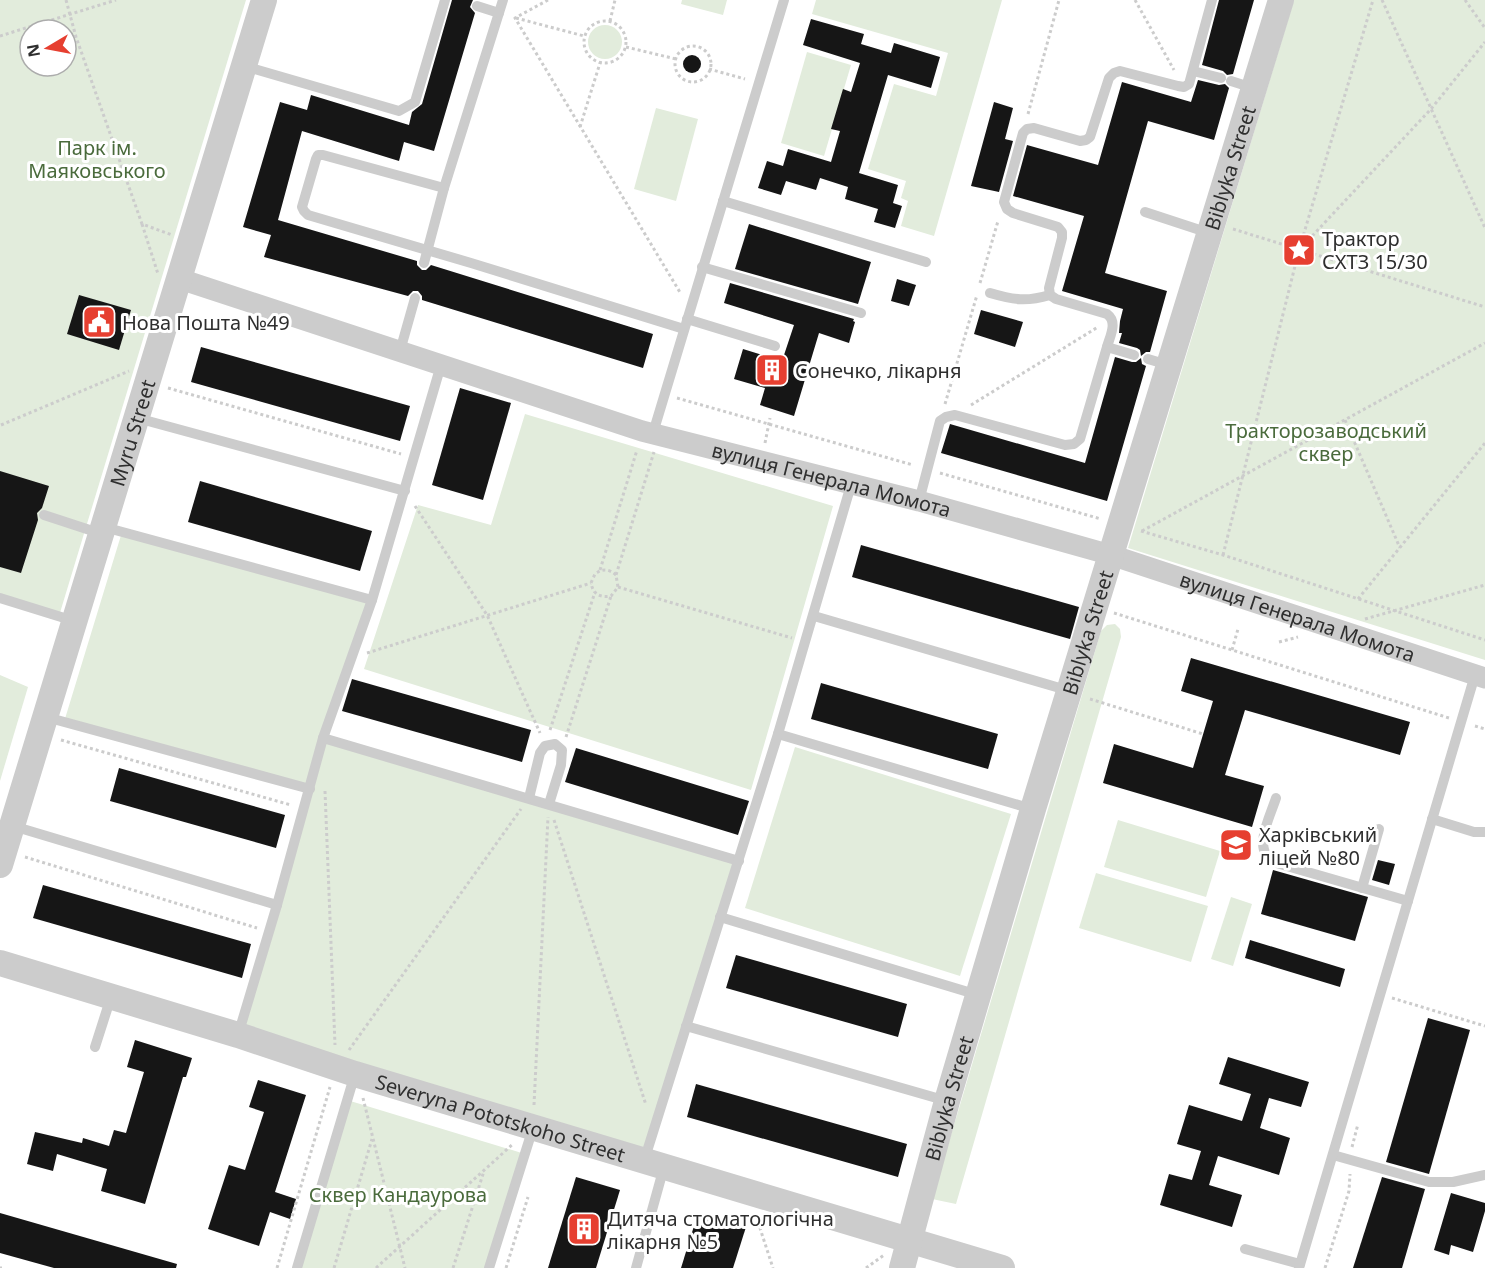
<svg xmlns="http://www.w3.org/2000/svg" width="1485" height="1268" viewBox="0 0 1485 1268" font-family="'Noto Sans',sans-serif">
	<rect width="100%" height="100%" fill="#fff"/>
	<g fill="#e2ecdc" fill-rule="evenodd">
		<path d="M 0,0 L 246,0 L 59,616 L 0,598 ZM 30,30 L 66,30 L 66,66 L 30,66 Z"/>
		<polygon points="682,0 727,0 723,15 681,4"/>
		<polygon points="816,0 1002,0 934,236 901,226 908,201 901,198 906,181 868,169 894,84 936,96 948,53 812,14"/>
		<polygon points="1294,0 1485,0 1485,660 1128,548"/>
		<circle cx="605" cy="42" r="17"/>
		<polygon points="807,52 851,65 824,156 781,143"/>
		<polygon points="656,108 698,119 676,201 634,189"/>
		<polygon points="525,414 833,506 751,790 364,669 418,505 491,525"/>
		<polygon points="122,532 372,600 323,738 739,861 647,1152 336,1056 241,1023 308,789 64,722"/>
		<polygon points="1115,624 1120,629 1121,637 956,1204 932,1199 1101,631 1107,625"/>
		<polygon points="0,675 28,687 0,781"/>
		<polygon points="795,747 1011,814 960,976 745,908"/>
		<polygon points="1118,820 1220,851 1206,897 1104,867"/>
		<polygon points="1096,873 1208,906 1191,962 1079,928"/>
		<polygon points="1231,897 1252,904 1233,966 1211,959"/>
		<polygon points="347,1100 525,1154 489,1268 297,1268"/>
	</g>
	<g fill="#161616">
		<polygon points="452,0 473,0 470,7 475,13 434,151 404,142 399,161 302,131 278,220 417,261 417,265 422,270 426,270 431,265 653,334 643,368 422,300 422,296 418,291 413,291 408,296 264,257 271,235 243,227 280,102 307,110 311,95 409,125 412,112 422,104"/>
		<polygon points="1219,0 1254,0 1233,74 1227,75 1223,71 1202,65"/>
		<polygon points="811,19 864,34 861,44 891,53 894,43 940,57 931,88 888,75 859,173 898,185 893,203 902,206 895,228 874,222 878,209 845,199 848,187 820,178 816,190 786,181 781,195 758,188 767,161 783,166 788,149 831,162 840,131 831,129 843,89 851,92 860,63 803,45"/>
		<circle cx="692" cy="64" r="9"/>
		<polygon points="1198,80 1219,85 1225,84 1229,88 1214,140 1148,121 1105,273 1167,291 1150,352 1146,352 1141,356 1140,350 1137,348 1119,343 1122,333 1119,333 1120,321 1123,309 1062,291 1084,216 1013,196 1027,145 1098,165 1122,82 1191,102"/>
		<polygon points="994,102 1013,108 1005,139 1013,141 999,192 971,186"/>
		<polygon points="749,224 871,262 858,304 735,269"/>
		<polygon points="897,279 916,285 909,306 891,301"/>
		<polygon points="730,283 854,319 853,321 855,322 849,343 819,333 794,416 760,405 765,388 734,379 743,349 782,361 794,325 724,303"/>
		<polygon points="79,295 131,310 119,350 67,334"/>
		<polygon points="981,310 1023,322 1015,347 974,334"/>
		<polygon points="201,347 410,406 400,441 191,382"/>
		<polygon points="1115,357 1132,362 1136,362 1141,358 1142,364 1146,366 1107,501 941,453 950,424 1085,463"/>
		<polygon points="460,388 511,403 483,500 432,485"/>
		<polygon points="0,471 49,486 42,508 37,513 38,520 21,573 0,567"/>
		<polygon points="200,481 372,531 360,571 188,522"/>
		<polygon points="861,545 1079,607 1070,639 852,577"/>
		<polygon points="1191,658 1410,722 1400,755 1245,710 1225,775 1264,786 1252,827 1103,783 1114,744 1193,768 1213,701 1181,691"/>
		<polygon points="352,679 531,730 522,762 342,711"/>
		<polygon points="821,683 998,734 988,769 811,719"/>
		<polygon points="576,748 749,801 738,835 565,782"/>
		<polygon points="119,768 285,815 276,848 110,801"/>
		<polygon points="1378,860 1395,864 1389,885 1372,880"/>
		<polygon points="1273,870 1368,897 1355,941 1261,914"/>
		<polygon points="43,885 251,944 242,978 33,918"/>
		<polygon points="1250,940 1345,969 1340,987 1245,958"/>
		<polygon points="736,955 907,1004 898,1037 726,988"/>
		<polygon points="1428,1018 1470,1030 1429,1174 1386,1162"/>
		<polygon points="135,1040 192,1058 186,1077 183,1077 145,1204 101,1191 107,1169 57,1154 53,1171 27,1164 35,1132 82,1143 83,1138 109,1146 114,1130 126,1133 144,1072 127,1067"/>
		<polygon points="1228,1057 1309,1082 1301,1107 1269,1098 1260,1128 1290,1138 1279,1175 1218,1156 1209,1185 1242,1195 1232,1227 1160,1205 1169,1174 1192,1180 1201,1151 1177,1144 1189,1105 1242,1121 1251,1094 1219,1084"/>
		<polygon points="258,1080 306,1095 275,1192 296,1199 290,1219 270,1212 259,1246 208,1229 229,1165 245,1170 264,1112 249,1107"/>
		<polygon points="696,1084 907,1144 898,1177 687,1117"/>
		<polygon points="576,1177 620,1190 596,1268 548,1268"/>
		<polygon points="1382,1177 1425,1189 1402,1268 1353,1268"/>
		<polygon points="1451,1193 1485,1203 1485,1211 1473,1252 1451,1245 1449,1255 1434,1250"/>
		<polygon points="0,1213 177,1264 176,1268 54,1268 0,1253"/>
		<polygon points="698,1213 746,1227 733,1268 681,1268"/>
	</g>
	<g fill="none" stroke-linecap="round" stroke-linejoin="round">
		<g stroke="#ccc" stroke-width="3" stroke-dasharray="3 3" stroke-linecap="butt">
			<polyline points="66,0 76,37 142,224 172,235"/>
			<polyline points="548,0 515,18 681,294"/>
			<polyline points="1135,0 1174,70"/>
			<polyline points="1382,0 1485,228"/>
			<polyline points="1465,0 1485,28"/>
			<polyline points="516,18 584,36"/>
			<circle cx="605" cy="42" r="21"/>
			<polyline points="610,21 615,0"/>
			<polyline points="0,36 116,0"/>
			<circle cx="693" cy="64" r="18"/>
			<polyline points="626,47 676,59"/>
			<polyline points="709,69 745,79"/>
			<polyline points="1028,114 1059,0"/>
			<polyline points="580,127 600,63"/>
			<polyline points="142,224 158,274"/>
			<polyline points="1233,229 1485,307"/>
			<polyline points="1300,249 1431,109 1485,42"/>
			<polyline points="980,283 998,221"/>
			<polyline points="168,388 401,454"/>
			<polyline points="677,398 913,465"/>
			<polyline points="945,404 977,295"/>
			<polyline points="971,405 1098,327"/>
			<polyline points="1345,420 1400,548"/>
			<polyline points="1,425 129,371"/>
			<polyline points="765,443 770,418"/>
			<polyline points="940,473 1101,519"/>
			<polyline points="415,506 487,615 540,733"/>
			<polyline points="1141,531 1223,555 1485,640"/>
			<polyline points="1142,531 1485,343"/>
			<polyline points="1223,555 1299,250 1373,0"/>
			<polyline points="600,570 637,450"/>
			<path d="M 616,575 C 609,569 603,568 595,574 L 591,583 C 593,594 600,598 611,596 L 618,587 L 616,575 L 654,452"/>
			<polyline points="618,587 792,638"/>
			<polyline points="1358,599 1485,443"/>
			<polyline points="1114,613 1449,718"/>
			<polyline points="1365,619 1485,585"/>
			<polyline points="1279,642 1298,637"/>
			<polyline points="1232,650 1238,629"/>
			<polyline points="367,653 591,583"/>
			<polyline points="1090,699 1203,734"/>
			<polyline points="1475,726 1485,729"/>
			<polyline points="550,730 595,592"/>
			<polyline points="566,737 611,596"/>
			<polyline points="61,740 291,805"/>
			<polyline points="325,791 335,1045"/>
			<polyline points="554,820 646,1105"/>
			<polyline points="25,857 257,928"/>
			<polyline points="1392,998 1485,1026"/>
			<polyline points="349,1050 521,809"/>
			<polyline points="363,1098 405,1268"/>
			<polyline points="534,1105 548,817"/>
			<polyline points="1352,1147 1358,1124"/>
			<polyline points="756,1216 773,1268"/>
			<polyline points="0,1268 2,1268"/>
			<polyline points="277,1268 330,1087"/>
			<polyline points="334,1268 372,1139"/>
			<polyline points="376,1268 513,1144"/>
			<polyline points="453,1268 484,1171"/>
			<polyline points="506,1268 528,1197"/>
			<polyline points="866,1268 884,1255"/>
			<polyline points="1325,1268 1349,1191 1350,1174"/>
		</g>
		<g stroke="#ccc" stroke-width="10">
			<polyline points="503,0 444,188 323,155 318,155 316,159 302,207 304,211 308,215 471,263 684,329"/>
			<polyline points="477,6 499,13"/>
			<polyline points="244,66 399,111 415,102 445,0"/>
			<polyline points="1193,71 1221,78"/>
			<polyline points="1231,81 1253,88"/>
			<polyline points="723,201 926,262"/>
			<polyline points="1145,212 1209,233"/>
			<polyline points="424,263 444,188"/>
			<polyline points="702,267 861,313"/>
			<path d="M 990,293 C 1014,300 1026,302 1050,295"/>
			<polyline points="687,319 775,346"/>
			<polyline points="400,351 415,298"/>
			<path d="M 1134,355 L 1107,347 C 1110,336 1118,322 1107,314 L 1056,299 L 1050,295 L 1049,288 L 1062,238 L 1062,232 L 1058,227 L 1013,213 L 1007,209 L 1004,202 L 1023,133 L 1027,129 L 1034,128 L 1080,141 L 1086,140 L 1090,137 L 1109,78 L 1114,73 L 1120,71 L 1178,86 L 1184,87 L 1189,84 L 1212,0"/>
			<polyline points="1148,359 1168,365"/>
			<polyline points="137,418 405,491"/>
			<polyline points="653,433 784,0"/>
			<polyline points="919,501 940,421 946,417 955,415 1065,445 1074,444 1080,439 1107,347"/>
			<polyline points="44,515 102,534"/>
			<polyline points="104,527 372,600"/>
			<polyline points="0,598 74,621"/>
			<polyline points="814,616 1070,691"/>
			<polyline points="46,717 310,789"/>
			<polyline points="778,734 1032,809"/>
			<polyline points="323,738 739,861"/>
			<polyline points="529,798 540,753 545,746 555,744 562,750 561,765 549,804"/>
			<path d="M 1276,798 C 1270,817 1252,849 1273,862 L 1408,901"/>
			<polyline points="1432,819 1474,832 1485,832"/>
			<polyline points="13,826 277,905"/>
			<polyline points="1362,888 1379,829"/>
			<polyline points="720,917 978,995"/>
			<polyline points="686,1026 947,1101"/>
			<polyline points="238,1035 277,905 323,738 372,600 441,365"/>
			<polyline points="95,1047 111,997"/>
			<polyline points="1333,1155 1429,1182 1453,1182 1485,1175"/>
			<polyline points="644,1161 778,734 851,485"/>
			<polyline points="1245,1249 1300,1264"/>
			<polyline points="297,1268 355,1074"/>
			<polyline points="489,1268 533,1128"/>
			<polyline points="636,1268 664,1167"/>
			<polyline points="1299,1268 1475,675"/>
		</g>
		<path stroke="#ccc" stroke-width="21" id="s1" d="M 180,279 L 642,431 L 919,501 L 1111,555 L 1485,678"/>
		<g stroke="#ccc" stroke-width="26">
			<path id="s2" d="M 0,865 L 264,0"/>
			<path id="s3" d="M 0,963 L 238,1035 L 355,1074 L 1002,1268"/>
			<path id="s4" d="M 902,1268 L 947,1101 L 1033,809 L 1281,0"/>
		</g>
	</g>
	<defs>
		<symbol id="sight-square" viewBox="-11 -11 22 22"><rect x="-9" y="-9" width="18" height="18" rx="4" fill="#e63f30" stroke="#fff"/><path d="M0-6L1.8-2.2L6-1.7L2.9 1.2L3.7 5.4L0 3.3L-3.7 5.4L-2.9 1.2L-6-1.7L-1.8-2.2Z" fill="#fff"/></symbol>
		<symbol id="civic-square" viewBox="-11 -11 22 22"><rect x="-9" y="-9" width="18" height="18" rx="4" fill="#e63f30" stroke="#fff"/><path d="M-.6-6.5H3V-4.5H.6V-3L4-1V1h2V6H-6V1h2V-1L-.6-3ZM-1.2 2.5V6h2.4V2.5Z" fill="#fff"/></symbol>
		<symbol id="building-square" viewBox="-11 -11 22 22"><rect x="-9" y="-9" width="18" height="18" rx="4" fill="#e63f30" stroke="#fff"/><path d="M-4-6H4V6H1V3H-1V6H-4ZM-2.5-4.3h1.7v1.8h-1.7ZM.8-4.3h1.7v1.8H.8ZM-2.5-1h1.7V.8h-1.7ZM.8-1h1.7V.8H.8Z" fill="#fff"/></symbol>
		<symbol id="school-square" viewBox="-11 -11 22 22"><rect x="-9" y="-9" width="18" height="18" rx="4" fill="#e63f30" stroke="#fff"/><path d="M0-5L7-2L0 1L-7-2ZM-4 1L0 2.5L4 1V4Q0 6-4 4Z" fill="#fff"/></symbol>
	</defs>
	<g fill-rule="evenodd">
		<use href="#sight-square" x="1280" y="231" width="38" height="38"/>
		<use href="#civic-square" x="80" y="303" width="38" height="38"/>
		<use href="#building-square" x="753" y="351" width="38" height="38"/>
		<use href="#school-square" x="1217" y="826" width="38" height="38"/>
		<use href="#building-square" x="565" y="1210" width="38" height="38"/>
	</g>
	<g text-anchor="middle" dominant-baseline="central" stroke-width="6" stroke-linejoin="round" paint-order="stroke">
		<g font-size="20" fill="#4a6b3c" stroke="#fff">
			<text x="97" y="147">Парк ім.<tspan x="97" dy="23">Маяковського</tspan></text>
			<text x="1326" y="430">Тракторозаводський<tspan x="1326" dy="23">сквер</tspan></text>
			<text x="398" y="1194">Сквер Кандаурова</text>
		</g>
		<g font-size="20" fill="#2f2f2f" stroke="#fff">
			<text stroke="none"><textPath href="#s4" startOffset="1148">Biblyka Street</textPath></text>
			<text stroke="none"><textPath href="#s2" startOffset="452">Myru Street</textPath></text>
			<text stroke="none"><textPath href="#s1" startOffset="682">вулиця Генерала Момота</textPath></text>
			<text stroke="none"><textPath href="#s1" startOffset="1168">вулиця Генерала Момота</textPath></text>
			<text stroke="none"><textPath href="#s4" startOffset="662">Biblyka Street</textPath></text>
			<text stroke="none"><textPath href="#s4" startOffset="176">Biblyka Street</textPath></text>
			<text stroke="none"><textPath href="#s3" startOffset="524">Severyna Pototskoho Street</textPath></text>
		</g>
		<g font-size="20" fill="#2f2f2f" stroke="#fff" text-anchor="start">
			<text x="1322" y="238">Трактор<tspan x="1322" dy="23">СХТЗ 15/30</tspan></text>
			<text x="122" y="322">Нова Пошта №49</text>
			<text x="795" y="370">Сонечко, лікарня</text>
			<text x="1259" y="834">Харківський<tspan x="1259" dy="23">ліцей №80</tspan></text>
			<text x="607" y="1218">Дитяча стоматологiчна<tspan x="607" dy="23">лiкарня №5</tspan></text>
		</g>
	</g>
	<g transform="translate(48 48) rotate(260)"><circle r="28" fill="#ffffff" stroke="#acacac" stroke-width="1.5"/>
	<path d="M0-4.5L10 22L0 15L-10 22Z" fill="#e63f30"/>
	<text y="-9" font-size="16" font-weight="bold" text-anchor="middle" fill="#2f2f2f">N</text>
	</g>
</svg>
